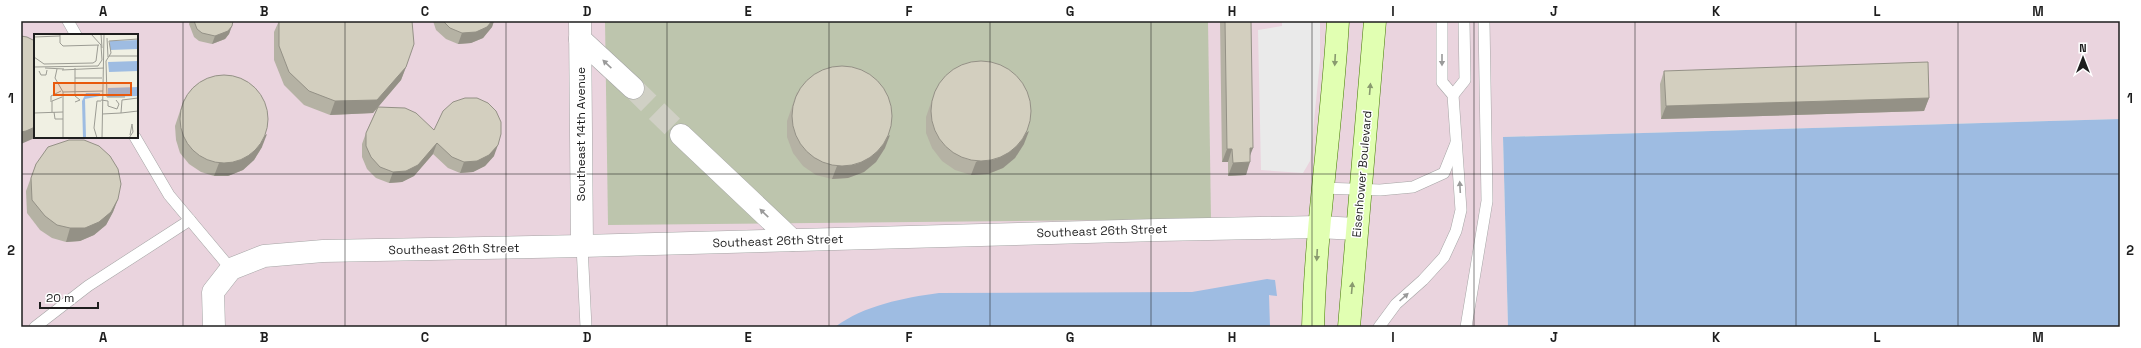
<svg xmlns="http://www.w3.org/2000/svg" width="2141" height="348" viewBox="0 0 2141 348" font-family="'Space Grotesk',sans-serif">
	<rect width="100%" height="100%" fill="#f0f0e3"/>
	<path fill="#ead4de" fill-rule="evenodd" d="M 21,21 L 2120,21 L 2120,119 L 1503,137 L 1508,327 L 21,327 ZM 35,35 L 137,35 L 137,137 L 35,137 Z"/>
	<polygon fill="#bdc5ad" points="605,21 1208,21 1211,219 608,225"/>
	<polygon fill="#eaeaea" points="1282,21 1320,21 1320,61 1310,161 1303,173 1261,170 1258,30 1282,26"/>
	<g fill="#9ebce2">
		<polygon points="2120,119 2120,327 1508,327 1503,137"/>
		<path d="M 1267,279 L 1275,280 L 1277,296 L 1269,295 L 1270,327 L 835,327 C 865,305 903,298 939,293 L 1192,292 Z"/>
	</g>
	<g fill="none" stroke-linecap="round" stroke-linejoin="round">
		<polyline stroke="#d0d0c5" stroke-width="22" stroke-dasharray="22 11" stroke-linecap="butt" points="633,88 681,135"/>
		<defs>
			<g id="lane">
				<polyline points="68,21 76,35"/>
				<polyline points="1453,95 1465,80 1464,21"/>
				<polyline points="135,137 169,195 231,269"/>
				<polyline points="1322,188 1380,190 1413,187 1444,173 1456,143"/>
				<polyline points="582,246 586,327"/>
				<polyline points="35,327 88,286 190,220"/>
				<polyline points="1379,327 1396,304 1423,280 1444,257 1456,231 1461,210 1453,95 1442,82 1442,21"/>
				<polyline points="1466,327 1487,201 1484,21"/>
			</g>
			<g id="street">
				<polyline points="580,21 582,246"/>
				<polyline points="580,39 633,88"/>
				<polyline points="681,135 792,240"/>
				<polyline points="214,327 213,292 231,269 264,256 323,251 582,246 1158,230 1318,227 1357,229"/>
			</g>
			<g id="secondary">
				<path d="M 1313,327 C 1316,224 1332,123 1338,21"/>
				<polyline points="1349,327 1375,21"/>
			</g>
		</defs>
		<use href="#lane" stroke="#a5a5a5" stroke-width="12"/>
		<use href="#street" stroke="#a5a5a5" stroke-width="23"/>
		<use href="#secondary" stroke="#437a00" stroke-width="23"/>
		<use href="#lane" stroke="#fff" stroke-width="11"/>
		<use href="#street" stroke="#fff" stroke-width="22"/>
		<use href="#secondary" stroke="#e1ffb2" stroke-width="22"/>
	</g>
	<g fill="#b5b2a4">
		<polygon points="190,21 233,21 229,34 225,39 212,44 199,41 194,37 189,24"/>
		<polygon points="279,21 412,21 406,67 401,80 378,107 494,156 485,166 473,172 460,173 448,168 433,154 414,176 402,182 389,183 376,178 367,169 362,157 362,144 366,133 377,108 373,113 330,115 304,105 284,85 274,60 274,32"/>
		<polygon points="433,21 494,21 492,27 483,38 471,43 458,44 446,39 436,30"/>
		<polygon points="1215,21 1251,21 1250,155 1246,175 1228,176 1228,162 1222,162 1220,21"/>
		<polygon points="1664,71 1929,98 1924,111 1661,119 1660,84"/>
		<polygon points="936,88 1024,144 1015,158 1003,168 988,174 971,175 955,170 942,161 932,148 926,133 926,117"/>
		<polygon points="797,92 885,148 876,162 864,172 848,178 832,179 816,175 803,166 793,153 787,137 787,121"/>
		<polygon points="184,99 262,147 254,160 243,170 228,176 214,176 201,172 189,164 180,153 176,140 175,126"/>
		<polygon points="36,164 118,199 113,212 106,225 94,235 80,241 66,242 52,238 40,230 27,213 26,191"/>
	</g>
	<g fill="#949186">
		<polygon points="492,21 494,21 492,27 483,38 471,43 458,44 462,33"/>
		<polygon points="232,26 229,34 225,39 212,44 215,36"/>
		<polygon points="406,67 401,80 373,113 330,115 335,101"/>
		<polygon points="1929,98 1924,111 1661,119 1666,106"/>
		<polygon points="35,127 35,137 37,137 21,144 21,132"/>
		<polygon points="1029,131 1024,144 1015,158 1003,168 988,174 971,175 976,162"/>
		<polygon points="267,134 262,147 254,160 243,170 228,176 214,176 219,163"/>
		<polygon points="890,135 885,148 876,162 864,172 848,178 832,179 837,166"/>
		<polygon points="437,143 433,154 414,176 402,182 389,183 393,172"/>
		<polygon points="498,145 494,156 485,166 473,172 460,173 464,162"/>
		<polygon points="1250,148 1253,148 1248,161"/>
		<polygon points="1227,149 1232,149 1228,162 1222,162"/>
		<polygon points="1250,162 1246,175 1228,176 1233,163"/>
		<polygon points="118,199 113,212 106,225 94,235 80,241 66,242 70,228"/>
	</g>
	<g fill="#d3cfbf" stroke="#949186">
		<polygon points="194,21 233,21 232,26 228,31 215,36 202,33 197,29"/>
		<polygon points="279,21 412,21 414,44 406,67 377,100 335,101 309,91 289,72 279,46"/>
		<polygon points="443,21 492,21 487,27 476,32 462,33 450,28"/>
		<polygon points="1225,21 1251,21 1253,148 1250,148 1250,162 1233,163 1232,149 1227,149"/>
		<polygon points="21,36 27,37 35,41 35,127 26,131 21,132"/>
		<circle cx="981" cy="111" r="50"/>
		<polygon points="1928,62 1929,98 1666,106 1664,71"/>
		<circle cx="842" cy="116" r="50"/>
		<circle cx="224" cy="119" r="44"/>
		<polygon points="465,98 477,98 488,103 496,111 501,122 501,134 498,145 489,155 477,161 464,162 452,157 437,143 418,165 406,171 393,172 380,167 371,157 366,146 366,133 378,107 405,108 416,113 434,130 443,111 453,102"/>
		<polygon points="69,140 84,140 99,146 110,156 118,169 121,184 118,199 111,212 99,222 85,228 70,228 57,225 45,216 32,200 31,178 36,164 48,147"/>
	</g>
	<defs><path id="oneway-solid" d="M-6-.8H1V-3.2L6.5 0L1 3.2V.8H-6Z"/></defs>
	<g fill="#899a6f">
		<use href="#oneway-solid" transform="translate(1335 60) rotate(93)"/>
		<use href="#oneway-solid" transform="translate(1370 89) rotate(-85)"/>
		<use href="#oneway-solid" transform="translate(1317 255) rotate(93)"/>
		<use href="#oneway-solid" transform="translate(1352 288) rotate(-85)"/>
	</g>
	<g fill="#9a9a9a">
		<use href="#oneway-solid" transform="translate(1442 60) rotate(90)"/>
		<use href="#oneway-solid" transform="translate(607 64) rotate(-137)"/>
		<use href="#oneway-solid" transform="translate(1460 187) rotate(-93)"/>
		<use href="#oneway-solid" transform="translate(764 213) rotate(-136)"/>
		<use href="#oneway-solid" transform="translate(1404 297) rotate(-42)"/>
	</g>
	<path fill="none" stroke="#1e1e1e" stroke-width="1" stroke-opacity="0.55" d="M 183,21 L 183,327M 345,21 L 345,327M 506,21 L 506,327M 667,21 L 667,327M 829,21 L 829,327M 990,21 L 990,327M 1151,21 L 1151,327M 1312,21 L 1312,327M 1474,21 L 1474,327M 1635,21 L 1635,327M 1796,21 L 1796,327M 1958,21 L 1958,327M 21,174 L 2120,174"/>
	<g text-anchor="middle" dominant-baseline="central" stroke-width="3" stroke-linejoin="round" paint-order="stroke">
		<g font-size="12" fill="#1e1e1e" stroke="#fff">
			<text transform="translate(581 134) rotate(-90)">Southeast 14th Avenue</text>
			<text transform="translate(1362 174) rotate(-85)">Eisenhower Boulevard</text>
			<text transform="translate(1102 231) rotate(-2)">Southeast 26th Street</text>
			<text transform="translate(778 241) rotate(-2)">Southeast 26th Street</text>
			<text transform="translate(454 249) rotate(-1)">Southeast 26th Street</text>
		</g>
	</g>
	<g transform="translate(34 34)">
		<rect width="104" height="104" fill="#f0f0e3"/>
		<path d="M 104,6 L 104,15 L 76,16 L 76,7 ZM 104,27 L 104,37 L 75,38 L 74,28 ZM 104,53 L 104,62 L 74,63 L 74,54 ZM 52,59 L 66,59 L 66,62 L 51,65 L 52,104 L 49,104 L 48,67 Z" fill="#9ebce2"/>
		<path fill="none" stroke="#9c9c94" stroke-width="1" d="M 26,0 L 26,9 L 29,12 L 65,11M 57,0 L 67,11 L 68,26M 67,0 L 68,14M 0,3 L 26,2M 73,4 L 74,23M 75,22 L 104,22M 0,23 L 10,30 L 59,29 L 62,27 L 64,11M 0,33 L 64,32 L 68,26M 11,34 L 30,35M 41,34 L 41,62 L 46,66 L 41,68M 23,35 L 21,44 L 29,58M 28,36 L 70,34M 5,37 L 7,41 L 12,41 L 13,36M 41,44 L 68,44M 91,63 L 73,63 L 72,27 L 77,19 L 75,7 L 104,5M 67,66 L 74,67 L 74,72 L 83,75 L 85,70 L 82,66M 17,68 L 17,62 L 27,57M 18,78 L 18,67 L 28,63M 20,78 L 21,85 L 29,85M 0,79 L 29,78M 87,79 L 104,77M 68,80 L 87,79 L 88,66 L 104,64M 29,104 L 29,58 L 69,57M 63,104 L 60,94 L 63,67 L 67,67M 68,104 L 70,0M 95,104 L 99,98 L 98,90 L 96,101"/>
		<path fill="#e8590c" fill-opacity="0.15" stroke="#e8590c" stroke-width="2" d="M 20,49 L 97,49 L 97,61 L 20,61 Z"/>
		<rect width="104" height="104" fill="none" stroke="#1e1e1e" stroke-width="2"/>
	</g>
	<rect width="2141" height="348" fill="none" stroke="#ffffff" stroke-width="44"/>
	<g transform="translate(2083 58)" stroke="#ffffff" stroke-width="3" paint-order="stroke">
	<path d="M0-3L7 15L0 10L-7 15Z" fill="#1e1e1e"/>
	<text y="-6" font-size="11" font-weight="bold" text-anchor="middle" fill="#1e1e1e">N</text>
	</g>
	<path d="M40 302v6h58v-6" fill="none" stroke="#1e1e1e" stroke-width="2"/>
	<text x="46" y="302" font-size="12" fill="#1e1e1e" stroke="#ffffff" stroke-width="3" paint-order="stroke">20 m</text>
	<rect x="22" y="22" width="2097" height="304" fill="none" stroke="#1e1e1e" stroke-width="1.5"/>
	<g font-size="13" text-anchor="middle" font-weight="bold" fill="#1e1e1e">
		<text x="103" y="16">A</text>
		<text x="264" y="16">B</text>
		<text x="425" y="16">C</text>
		<text x="587" y="16">D</text>
		<text x="748" y="16">E</text>
		<text x="909" y="16">F</text>
		<text x="1070" y="16">G</text>
		<text x="1232" y="16">H</text>
		<text x="1393" y="16">I</text>
		<text x="1554" y="16">J</text>
		<text x="1716" y="16">K</text>
		<text x="1877" y="16">L</text>
		<text x="2038" y="16">M</text>
		<text x="11" y="103">1</text>
		<text x="2130" y="103">1</text>
		<text x="11" y="255">2</text>
		<text x="2130" y="255">2</text>
		<text x="103" y="342">A</text>
		<text x="264" y="342">B</text>
		<text x="425" y="342">C</text>
		<text x="587" y="342">D</text>
		<text x="748" y="342">E</text>
		<text x="909" y="342">F</text>
		<text x="1070" y="342">G</text>
		<text x="1232" y="342">H</text>
		<text x="1393" y="342">I</text>
		<text x="1554" y="342">J</text>
		<text x="1716" y="342">K</text>
		<text x="1877" y="342">L</text>
		<text x="2038" y="342">M</text>
	</g>
</svg>
